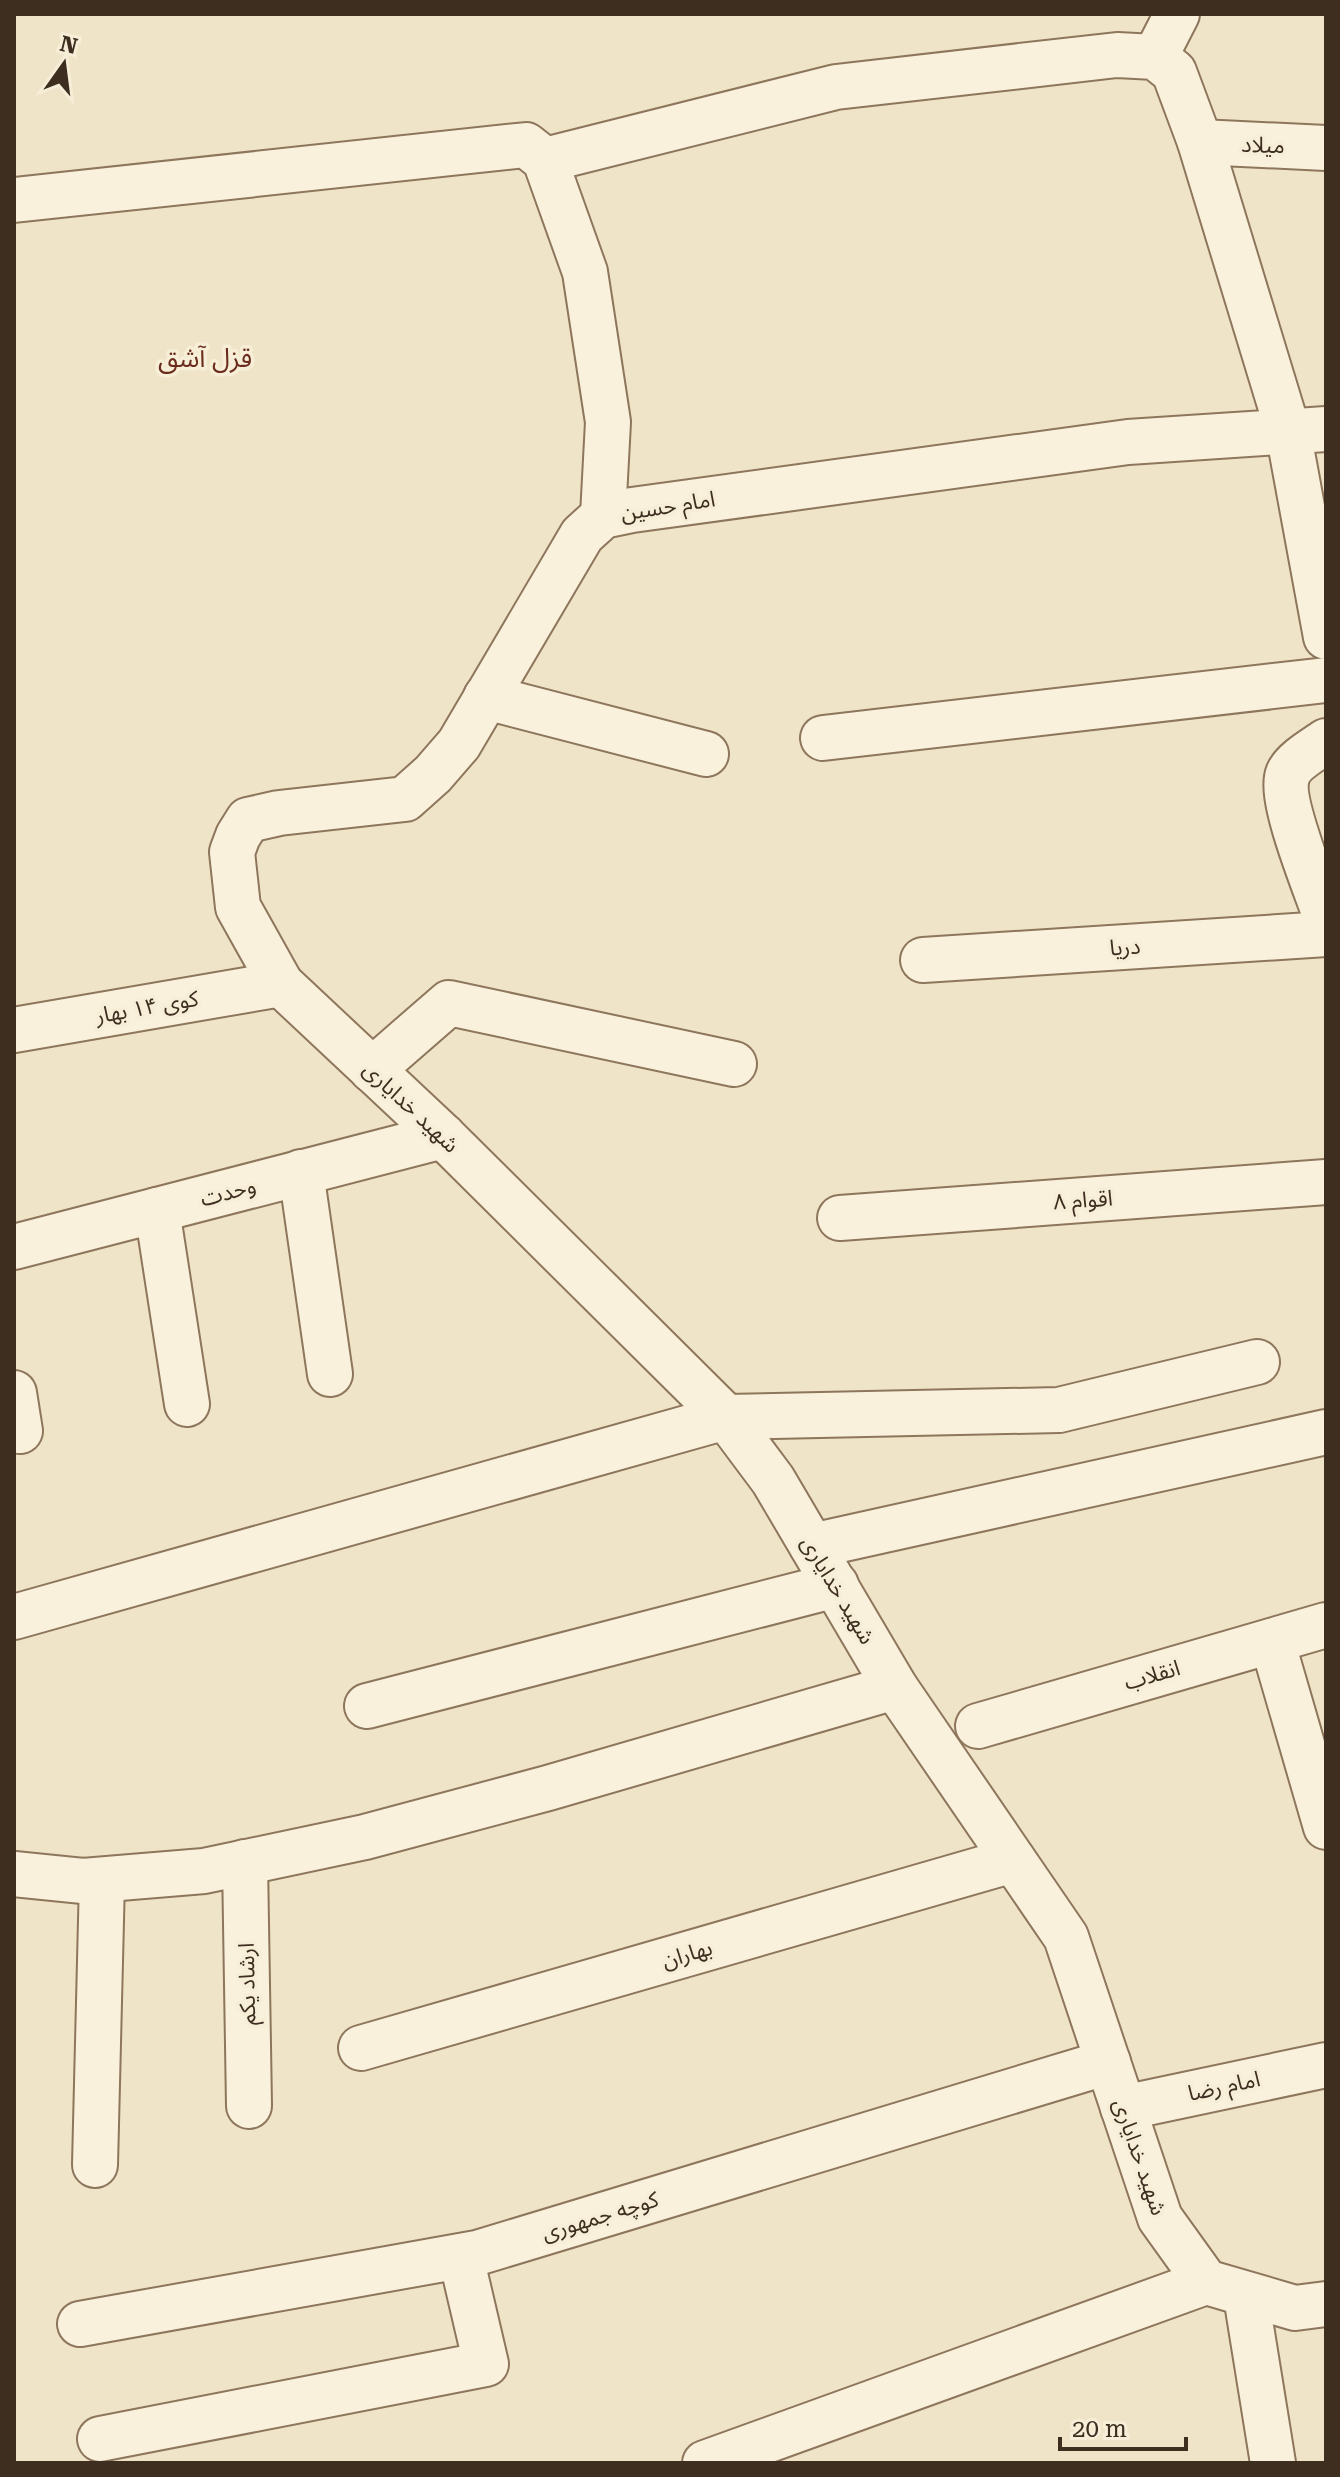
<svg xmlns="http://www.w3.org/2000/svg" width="1340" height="2477" viewBox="0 0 1340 2477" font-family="'Roboto Serif','Noto Sans Arabic',serif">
	<rect width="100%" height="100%" fill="#f0e4c8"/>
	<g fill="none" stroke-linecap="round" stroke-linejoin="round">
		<defs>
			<g id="minor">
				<polyline points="1155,57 1177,14"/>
				<polyline points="1200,142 1326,148"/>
				<polyline points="545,160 836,87 1117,55 1155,57 1174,72 1200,142 1288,431 1326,637"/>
				<polyline points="14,200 526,145 545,160 585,272 608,422 603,516"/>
				<polyline points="1326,429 1128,442 632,510 603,516 582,535 459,744 433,774 405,799 279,813 248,820 238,836 232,852 238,907 281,984 443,1136 726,1417 773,1480 895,1687 1066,1937 1160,2218 1206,2282 1295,2308 1326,2304"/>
				<polyline points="486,697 706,754"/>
				<polyline points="823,738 1326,680"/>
				<path d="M 1326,741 C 1315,749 1293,761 1288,774 C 1278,798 1316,889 1326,918"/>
				<polyline points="923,960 1326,934"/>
				<polyline points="14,1030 281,984"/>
				<polyline points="372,1070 449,1003 734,1064"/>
				<polyline points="301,1172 330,1374"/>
				<polyline points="157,1210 187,1404"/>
				<polyline points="840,1218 1326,1182"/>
				<polyline points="14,1247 443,1136"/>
				<polyline points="14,1393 20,1431"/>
				<polyline points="812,1546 1326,1432"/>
				<polyline points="14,1617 726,1417 1059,1410 1257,1362"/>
				<polyline points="1272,1641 1326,1827"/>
				<polyline points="367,1706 836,1585"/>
				<polyline points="978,1726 1326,1625"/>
				<polyline points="245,1862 249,2106"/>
				<polyline points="14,1874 83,1881 204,1871 365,1837 548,1788 895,1687"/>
				<polyline points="361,2048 1013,1860"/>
				<polyline points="1123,2108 1326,2065"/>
				<polyline points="95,2165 102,1880"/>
				<polyline points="1246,2296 1273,2463"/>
				<polyline points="80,2324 477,2253 1108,2062"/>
				<polyline points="100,2439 486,2364 461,2257"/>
				<polyline points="705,2463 1206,2282"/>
			</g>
		</defs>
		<use href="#minor" stroke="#8d765c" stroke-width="48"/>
		<use href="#minor" stroke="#faf1dc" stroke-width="44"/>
	</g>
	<g text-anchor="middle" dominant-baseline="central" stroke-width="7" stroke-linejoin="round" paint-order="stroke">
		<g font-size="22" fill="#3d2e20" stroke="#f7eed8">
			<text transform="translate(1263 145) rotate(2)">میلاد</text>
			<text transform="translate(668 506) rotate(-9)">امام حسین</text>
			<text transform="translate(1125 947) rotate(-4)">دریا</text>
			<text transform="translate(147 1007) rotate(-10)">کوی ۱۴ بهار</text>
			<text transform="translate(411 1107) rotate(43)">شهید خدایاری</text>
			<text transform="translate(228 1192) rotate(-15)">وحدت</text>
			<text transform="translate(1083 1200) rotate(-4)">اقوام ۸</text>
			<text transform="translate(838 1590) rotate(59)">شهید خدایاری</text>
			<text transform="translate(1152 1675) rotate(-16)">انقلاب</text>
			<text transform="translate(687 1954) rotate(-16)">بهاران</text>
			<text transform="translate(247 1984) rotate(-91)">ارشاد یکم</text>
			<text transform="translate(1224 2086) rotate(-12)">امام رضا</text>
			<text transform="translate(1140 2157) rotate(71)">شهید خدایاری</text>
			<text transform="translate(600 2216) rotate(-17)">کوچه جمهوری</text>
		</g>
		<g font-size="26" fill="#6b2e1e" stroke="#f7eed8">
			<text x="205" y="358">قزل آشق</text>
		</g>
	</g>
	<rect width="1340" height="2477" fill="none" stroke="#3d2e20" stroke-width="32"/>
	<g transform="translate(64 64) rotate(14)" stroke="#f7eed8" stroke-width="6" paint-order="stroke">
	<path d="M0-6L14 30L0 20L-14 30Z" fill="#3d2e20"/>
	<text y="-12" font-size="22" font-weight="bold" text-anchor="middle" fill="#3d2e20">N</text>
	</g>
	<path d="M1060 2437v12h126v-12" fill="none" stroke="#3d2e20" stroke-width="4"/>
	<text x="1072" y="2437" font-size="24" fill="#3d2e20" stroke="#f7eed8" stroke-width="6" paint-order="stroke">20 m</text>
</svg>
